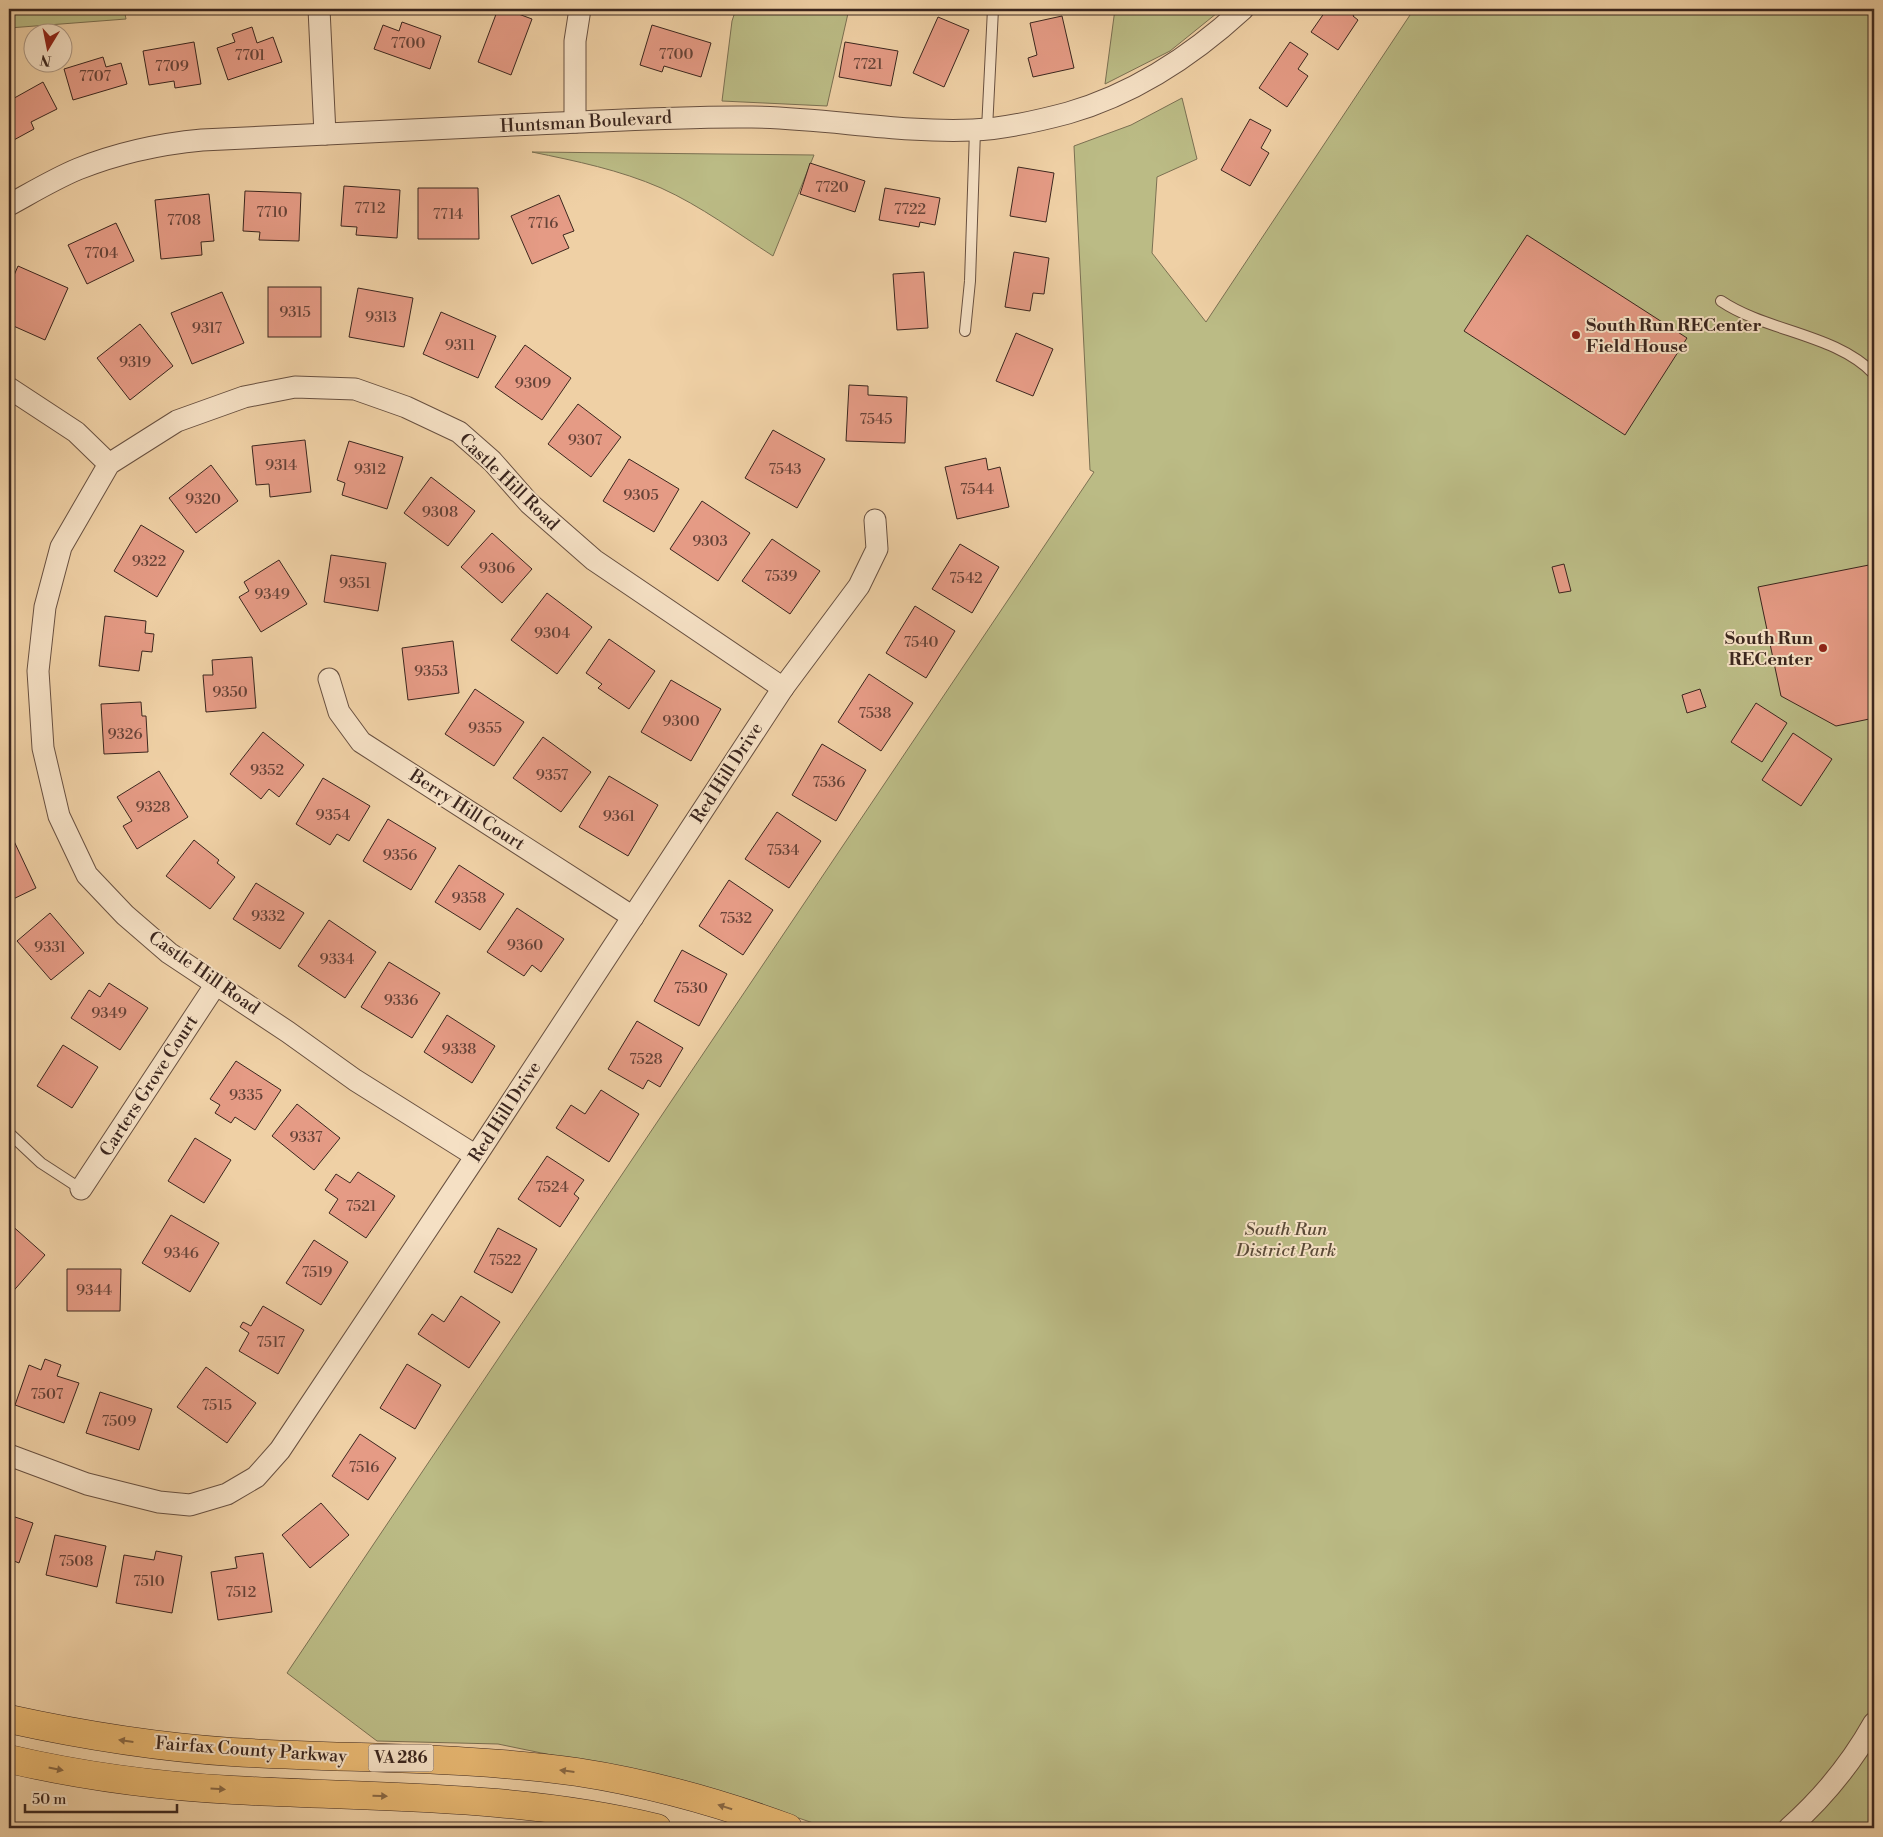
<svg xmlns="http://www.w3.org/2000/svg" width="1883" height="1837" viewBox="0 0 1883 1837" font-family="'Libre Bodoni',serif">
	<rect width="100%" height="100%" fill="#efd0a5"/>
	<filter id="stains"><feTurbulence type="fractalNoise" baseFrequency=".004" numOctaves="4"/><feColorMatrix values="0 0 0 0 .2 0 0 0 0 .09 0 0 0 0 .02 0 0 0 .5 -.17"/></filter>
	<radialGradient id="worn" r=".72"><stop offset=".6" stop-color="#630" stop-opacity="0"/><stop offset="1" stop-color="#630" stop-opacity=".3"/></radialGradient>
	<g fill="#bbbb85" stroke="#7b7052">
		<polygon points="9,9 124,9 126,19 9,28"/>
		<polygon points="736,9 849,9 827,106 722,101 732,21"/>
		<polygon points="1115,9 1222,9 1170,51 1105,84"/>
		<polygon points="1414,9 1874,9 1874,1828 828,1828 760,1805 672,1780 498,1744 377,1741 287,1673 1094,472 1090,470 1074,146 1131,125 1182,98 1197,159 1157,177 1152,253 1206,322"/>
		<path d="M 532,152 L 814,155 L 773,256 C 737,233 701,206 661,188 C 620,170 576,161 532,152 Z"/>
	</g>
	<g fill="#e59b85" stroke="#3b261e">
		<polygon points="498,9 505,9 532,19 511,75 478,62"/>
		<polygon points="1327,9 1357,9 1353,16 1358,20 1338,50 1311,32"/>
		<polygon points="1062,16 1074,68 1033,77 1028,58 1037,55 1030,23"/>
		<polygon points="938,17 969,30 944,87 913,73"/>
		<polygon points="402,22 441,36 430,69 374,49 383,25 399,31"/>
		<polygon points="652,25 711,43 701,77 664,66 662,72 640,65"/>
		<polygon points="252,27 257,43 273,37 282,62 228,80 217,48 235,42 232,34"/>
		<polygon points="194,42 201,84 175,88 174,81 149,85 143,51"/>
		<polygon points="845,42 898,51 891,86 839,77"/>
		<polygon points="1290,42 1308,54 1298,69 1308,76 1287,107 1259,88"/>
		<polygon points="103,57 106,67 121,63 127,84 73,100 64,69"/>
		<polygon points="43,82 57,109 31,122 34,129 12,141 9,135 9,101"/>
		<polygon points="1250,119 1271,130 1261,148 1269,153 1250,186 1221,170"/>
		<polygon points="810,163 865,181 855,212 800,194"/>
		<polygon points="1018,167 1054,173 1046,222 1010,216"/>
		<polygon points="344,186 400,190 397,238 356,235 357,227 341,226"/>
		<polygon points="418,188 478,188 479,239 418,239"/>
		<polygon points="885,188 940,198 935,225 920,222 919,227 879,220"/>
		<polygon points="245,191 301,193 299,241 259,240 260,232 243,231"/>
		<polygon points="209,194 214,241 201,242 202,255 161,259 155,200"/>
		<polygon points="559,195 574,231 563,235 569,248 532,264 511,216"/>
		<polygon points="116,223 134,261 87,284 68,245"/>
		<polygon points="1527,235 1687,338 1625,435 1464,331"/>
		<polygon points="1014,252 1049,258 1044,294 1033,293 1030,311 1005,307"/>
		<polygon points="18,266 68,288 45,340 9,324 9,287"/>
		<polygon points="924,272 928,328 897,330 893,274"/>
		<rect x="268" y="287" width="53" height="50"/>
		<polygon points="358,288 413,298 404,347 349,337"/>
		<polygon points="222,292 244,343 192,364 171,313"/>
		<polygon points="441,312 496,336 478,378 423,354"/>
		<polygon points="140,324 173,366 130,400 97,358"/>
		<polygon points="1016,333 1053,349 1033,396 996,381"/>
		<polygon points="525,345 571,378 542,420 495,387"/>
		<polygon points="849,385 868,386 868,395 907,397 905,443 846,441"/>
		<polygon points="578,404 621,437 591,477 548,444"/>
		<polygon points="773,430 825,459 797,508 745,478"/>
		<polygon points="305,440 311,492 270,497 269,484 256,485 252,446"/>
		<polygon points="349,441 403,457 387,509 342,495 345,483 337,480"/>
		<polygon points="986,458 988,470 1000,467 1009,507 957,519 945,467"/>
		<polygon points="629,459 679,489 654,532 603,501"/>
		<polygon points="211,465 238,501 196,533 169,498"/>
		<polygon points="431,477 475,511 448,546 404,513"/>
		<polygon points="702,501 750,533 718,581 670,549"/>
		<polygon points="141,525 184,551 157,597 114,571"/>
		<polygon points="492,533 532,569 502,603 461,567"/>
		<polygon points="772,539 820,571 790,614 742,581"/>
		<polygon points="960,544 999,567 972,613 932,589"/>
		<polygon points="331,555 386,563 378,611 324,602"/>
		<polygon points="279,560 307,604 261,632 239,597 249,591 244,582"/>
		<polygon points="1564,564 1571,591 1559,593 1552,567"/>
		<polygon points="1874,564 1874,718 1836,726 1781,696 1758,587"/>
		<polygon points="547,593 592,627 557,674 511,640"/>
		<polygon points="915,606 955,631 926,678 886,653"/>
		<polygon points="105,616 146,621 145,633 154,634 152,652 142,651 139,671 99,666"/>
		<polygon points="609,639 655,671 629,709 598,688 602,684 586,673"/>
		<polygon points="453,641 459,693 408,700 402,648"/>
		<polygon points="252,657 256,708 206,712 203,675 213,675 212,660"/>
		<polygon points="869,674 913,703 881,751 838,722"/>
		<polygon points="671,680 721,709 691,761 641,732"/>
		<polygon points="475,689 524,722 494,766 445,734"/>
		<polygon points="1700,689 1706,707 1687,713 1682,695"/>
		<polygon points="141,702 142,716 146,716 148,752 104,754 101,704"/>
		<polygon points="1756,703 1787,723 1762,762 1731,742"/>
		<polygon points="263,732 304,765 279,797 269,789 261,799 230,774"/>
		<polygon points="1793,733 1832,759 1801,806 1762,780"/>
		<polygon points="543,737 591,772 561,812 513,778"/>
		<polygon points="822,744 866,770 836,821 792,795"/>
		<polygon points="159,771 188,817 137,849 123,826 132,821 117,797"/>
		<polygon points="609,776 658,805 628,856 579,827"/>
		<polygon points="323,778 370,806 349,841 337,834 330,845 296,824"/>
		<polygon points="777,812 821,841 789,888 745,859"/>
		<polygon points="388,819 436,848 411,890 363,861"/>
		<polygon points="13,839 36,888 9,901 9,841"/>
		<polygon points="194,840 219,860 217,863 235,877 210,909 166,876"/>
		<polygon points="459,865 504,894 480,930 435,902"/>
		<polygon points="729,880 773,910 743,955 699,926"/>
		<polygon points="256,883 304,913 280,949 233,919"/>
		<polygon points="517,908 564,939 541,972 532,965 524,976 487,952"/>
		<polygon points="50,913 84,953 51,980 17,941"/>
		<polygon points="329,920 376,952 345,998 298,966"/>
		<polygon points="682,950 727,974 699,1026 654,1001"/>
		<polygon points="389,962 440,993 412,1038 361,1007"/>
		<polygon points="109,983 148,1008 120,1050 71,1018 89,990 100,997"/>
		<polygon points="447,1015 495,1046 472,1083 424,1052"/>
		<polygon points="637,1021 683,1048 660,1087 648,1080 643,1089 608,1069"/>
		<polygon points="63,1045 98,1067 72,1108 37,1086"/>
		<polygon points="236,1061 281,1090 255,1130 235,1117 231,1123 215,1113 220,1105 210,1099"/>
		<polygon points="601,1090 639,1114 609,1162 556,1128 571,1105 585,1114"/>
		<polygon points="297,1104 340,1138 314,1170 272,1136"/>
		<polygon points="195,1138 231,1160 204,1203 168,1181"/>
		<polygon points="547,1156 584,1180 574,1194 579,1198 560,1227 518,1199"/>
		<polygon points="358,1172 395,1196 366,1238 329,1213 338,1199 325,1190 336,1174 350,1183"/>
		<polygon points="171,1215 219,1243 190,1292 142,1263"/>
		<polygon points="9,1223 45,1255 9,1296"/>
		<polygon points="498,1228 537,1249 512,1293 474,1272"/>
		<polygon points="314,1240 348,1262 321,1305 286,1283"/>
		<polygon points="67,1269 121,1269 120,1311 67,1311"/>
		<polygon points="461,1296 500,1322 469,1368 418,1334 432,1314 444,1322"/>
		<polygon points="263,1306 304,1330 278,1374 239,1351 249,1333 240,1327 243,1322 251,1326"/>
		<polygon points="45,1359 61,1365 57,1376 79,1383 64,1423 15,1405 29,1365 41,1370"/>
		<polygon points="407,1364 441,1385 415,1429 380,1408"/>
		<polygon points="206,1367 256,1403 227,1443 177,1407"/>
		<polygon points="100,1392 152,1409 139,1450 86,1433"/>
		<polygon points="360,1434 396,1458 368,1500 332,1476"/>
		<polygon points="321,1503 349,1535 310,1568 282,1535"/>
		<polygon points="9,1515 33,1523 19,1563 9,1559"/>
		<polygon points="55,1535 106,1546 97,1587 46,1575"/>
		<polygon points="156,1551 182,1556 172,1613 116,1603 124,1555 154,1560"/>
		<polygon points="263,1553 272,1612 218,1620 211,1572 237,1568 235,1557"/>
	</g>
	<g fill="none" stroke-linecap="round" stroke-linejoin="round">
		<defs>
			<g id="service">
				<polyline points="987,129 993,9"/>
				<path d="M 1721,301 C 1767,332 1836,334 1874,374"/>
				<polyline points="965,331 970,281 975,130"/>
				<polyline points="9,1133 41,1163 81,1189"/>
			</g>
			<g id="minor">
				<polyline points="319,9 325,134"/>
				<polyline points="575,122 575,41 580,9"/>
				<path d="M 9,205 C 31,193 54,179 78,169 C 118,153 159,144 202,140 C 314,134 425,129 536,124 C 608,121 680,116 752,117 C 826,118 899,133 973,130 C 1004,129 1038,121 1068,113 C 1134,94 1193,55 1243,9"/>
				<polyline points="9,388 76,432 109,464"/>
				<polyline points="329,679 339,712 361,742 633,917"/>
				<polyline points="476,1156 355,1080 288,1032 169,953 125,915 87,875 59,816 43,748 38,671 45,607 61,547 109,464 177,421 244,397 295,387 355,389 406,407 459,432 492,461 529,503 594,560 783,688"/>
				<polyline points="81,1189 216,984"/>
				<polyline points="9,1455 87,1484 159,1502 190,1505 227,1494 256,1477 280,1450 476,1156 783,688 859,586 877,549 875,520"/>
				<path d="M 1789,1828 C 1824,1797 1851,1764 1874,1723"/>
			</g>
			<g id="trunk">
				<path d="M 9,1719 C 82,1735 157,1747 232,1752 C 347,1759 463,1756 577,1772 C 649,1783 720,1803 788,1828"/>
				<path d="M 9,1759 C 82,1776 157,1786 233,1790 C 375,1798 518,1794 657,1828"/>
			</g>
		</defs>
		<use href="#service" stroke="#685040" stroke-width="12"/>
		<use href="#minor" stroke="#685040" stroke-width="23"/>
		<use href="#trunk" stroke="#3b261e" stroke-width="29"/>
		<use href="#service" stroke="#f5e0c4" stroke-width="10"/>
		<use href="#minor" stroke="#f5e0c4" stroke-width="21"/>
		<use href="#trunk" stroke="#e8b872" stroke-width="28"/>
	</g>
	<defs><path id="oneway-solid" d="M-6-.8H1V-3.2L6.5 0L1 3.2V.8H-6Z" transform="scale(1.25)"/></defs>
	<g fill="#896844">
		<use href="#oneway-solid" transform="translate(126 1741) rotate(-172)"/>
		<use href="#oneway-solid" transform="translate(56 1769) rotate(11)"/>
		<use href="#oneway-solid" transform="translate(567 1771) rotate(-173)"/>
		<use href="#oneway-solid" transform="translate(218 1789) rotate(4)"/>
		<use href="#oneway-solid" transform="translate(380 1796) rotate(2)"/>
		<use href="#oneway-solid" transform="translate(725 1807) rotate(-163)"/>
	</g>
	<g fill="#8f2418" stroke="#f5e0c4" stroke-width="2">
		<circle cx="1576" cy="335" r="5"/>
		<circle cx="1823" cy="648" r="5"/>
	</g>
	<g text-anchor="middle" dominant-baseline="central" stroke-width="4" stroke-linejoin="round" paint-order="stroke">
		<g font-size="15" fill="#664338">
			<text x="408" y="43">7700</text>
			<text x="676" y="54">7700</text>
			<text x="250" y="55">7701</text>
			<text x="868" y="64">7721</text>
			<text x="172" y="66">7709</text>
			<text x="95" y="76">7707</text>
			<text x="832" y="187">7720</text>
			<text x="370" y="208">7712</text>
			<text x="910" y="209">7722</text>
			<text x="272" y="212">7710</text>
			<text x="448" y="214">7714</text>
			<text x="184" y="220">7708</text>
			<text x="543" y="223">7716</text>
			<text x="101" y="253">7704</text>
			<text x="295" y="312">9315</text>
			<text x="381" y="317">9313</text>
			<text x="207" y="328">9317</text>
			<text x="460" y="345">9311</text>
			<text x="135" y="362">9319</text>
			<text x="533" y="383">9309</text>
			<text x="876" y="419">7545</text>
			<text x="585" y="440">9307</text>
			<text x="281" y="465">9314</text>
			<text x="370" y="469">9312</text>
			<text x="785" y="469">7543</text>
			<text x="977" y="489">7544</text>
			<text x="641" y="495">9305</text>
			<text x="203" y="499">9320</text>
			<text x="440" y="512">9308</text>
			<text x="710" y="541">9303</text>
			<text x="149" y="561">9322</text>
			<text x="497" y="568">9306</text>
			<text x="781" y="576">7539</text>
			<text x="966" y="578">7542</text>
			<text x="355" y="583">9351</text>
			<text x="272" y="594">9349</text>
			<text x="552" y="633">9304</text>
			<text x="921" y="642">7540</text>
			<text x="431" y="671">9353</text>
			<text x="230" y="692">9350</text>
			<text x="875" y="713">7538</text>
			<text x="681" y="721">9300</text>
			<text x="485" y="728">9355</text>
			<text x="125" y="734">9326</text>
			<text x="267" y="770">9352</text>
			<text x="552" y="775">9357</text>
			<text x="829" y="782">7536</text>
			<text x="153" y="807">9328</text>
			<text x="333" y="815">9354</text>
			<text x="619" y="816">9361</text>
			<text x="783" y="850">7534</text>
			<text x="400" y="855">9356</text>
			<text x="469" y="898">9358</text>
			<text x="268" y="916">9332</text>
			<text x="736" y="918">7532</text>
			<text x="525" y="945">9360</text>
			<text x="50" y="947">9331</text>
			<text x="337" y="959">9334</text>
			<text x="691" y="988">7530</text>
			<text x="401" y="1000">9336</text>
			<text x="109" y="1013">9349</text>
			<text x="459" y="1049">9338</text>
			<text x="646" y="1059">7528</text>
			<text x="246" y="1095">9335</text>
			<text x="306" y="1137">9337</text>
			<text x="552" y="1187">7524</text>
			<text x="361" y="1206">7521</text>
			<text x="181" y="1253">9346</text>
			<text x="505" y="1260">7522</text>
			<text x="317" y="1272">7519</text>
			<text x="94" y="1290">9344</text>
			<text x="271" y="1342">7517</text>
			<text x="47" y="1394">7507</text>
			<text x="217" y="1405">7515</text>
			<text x="119" y="1421">7509</text>
			<text x="364" y="1467">7516</text>
			<text x="76" y="1561">7508</text>
			<text x="149" y="1581">7510</text>
			<text x="241" y="1592">7512</text>
		</g>
		<rect fill="#f5e0c4" stroke="#735e50" stroke-width="1" x="368.5" y="1744.5" width="65" height="27" rx="4"/>
		<g font-size="16" font-weight="bold" fill="#3b261e">
			<text x="401" y="1758">VA 286</text>
		</g>
		<g font-size="18" fill="#3b261e" stroke="#f5e0c4">
			<text transform="translate(586 122) rotate(-3)">Huntsman Boulevard</text>
			<text transform="translate(509 482) rotate(44)">Castle Hill Road</text>
			<text transform="translate(727 773) rotate(-57)">Red Hill Drive</text>
			<text transform="translate(467 810) rotate(33)">Berry Hill Court</text>
			<text transform="translate(204 973) rotate(35)">Castle Hill Road</text>
			<text transform="translate(149 1086) rotate(-57)">Carters Grove Court</text>
			<text transform="translate(505 1112) rotate(-57)">Red Hill Drive</text>
			<text transform="translate(251 1750) rotate(4)">Fairfax County Parkway</text>
		</g>
		<g font-size="18" font-weight="bold" fill="#3b261e" stroke="#f5e0c4" text-anchor="start">
			<text x="1586" y="325">South Run RECenter<tspan x="1586" dy="21">Field House</tspan></text>
			<text x="1813" y="638" text-anchor="end">South Run<tspan x="1813" dy="21">RECenter</tspan></text>
		</g>
		<g font-size="18" font-style="italic" fill="#5b4b38" stroke="#f5e0c4">
			<text x="1286" y="1229">South Run<tspan x="1286" dy="21">District Park</tspan></text>
		</g>
	</g>
	<rect width="1883" height="1837" fill="none" stroke="#efd0a5" stroke-width="30"/>
	<rect x="10" y="10" width="1863" height="1817" fill="none" stroke="#3b261e" stroke-width="2.5"/>
	<rect x="15" y="15" width="1853" height="1807" fill="none" stroke="#3b261e"/>
	<g transform="translate(48 48) rotate(190)"><circle r="24" fill="#f5e0c4" stroke="#ab9682"/>
	<path d="M0-4L9 19L0 12L-9 19Z" fill="#8f2418"/>
	<text y="-8" font-size="14" font-weight="bold" text-anchor="middle" fill="#3b261e">N</text>
	</g>
	<path d="M25 1804v8h152v-8" fill="none" stroke="#3b261e" stroke-width="2.5"/>
	<text x="32" y="1804" font-size="15" fill="#3b261e" stroke="#f5e0c4" stroke-width="4" paint-order="stroke">50 m</text>
	<rect width="100%" height="100%" filter="url(#stains)"/>
	<rect width="100%" height="100%" fill="url(#worn)"/>
</svg>
